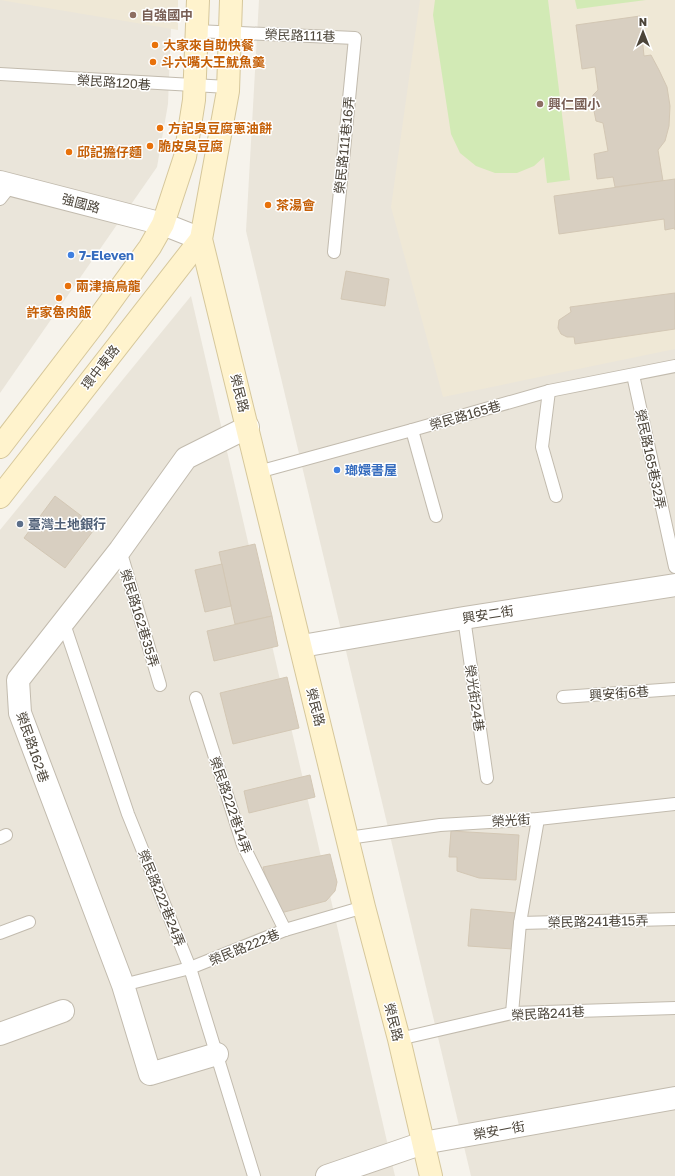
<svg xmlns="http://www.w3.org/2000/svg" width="675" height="1176" viewBox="0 0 675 1176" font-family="'Golos Text','Noto Sans TC',sans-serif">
	<rect width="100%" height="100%" fill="#f6f3ec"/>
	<g fill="#eae5da">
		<polygon points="0,0 172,0 168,104 157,167 0,393"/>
		<polygon points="259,0 675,0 675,1176 471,1176 246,231"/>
		<polygon points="191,296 395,1176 0,1176 0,530"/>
	</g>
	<g fill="#efe8d6">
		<polygon points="0,0 178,0 178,30"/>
		<polygon points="420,0 675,0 675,349 443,397 391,207"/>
	</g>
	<g fill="#d2eab5">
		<polygon points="435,0 548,0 570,180 547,183 544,157 534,166 517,173 495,173 476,166 460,153 451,134 433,15"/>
		<polygon points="575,0 646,0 577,9"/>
	</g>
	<g fill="#d8cfc1" stroke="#d3c7b4">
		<polygon points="640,16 644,56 651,55 659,70 667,87 670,106 669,126 665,141 658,150 663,181 615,187 613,177 597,179 594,154 608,151 603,123 596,121 592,101 593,95 598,90 595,67 582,69 576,25"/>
		<polygon points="675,179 675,230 675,228 665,230 664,219 559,234 554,196"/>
		<polygon points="346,271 389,279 385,306 341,299"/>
		<polygon points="675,293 675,329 575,344 574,337 567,337 561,334 558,328 559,320 571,312 570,307"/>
		<polygon points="55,496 96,527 65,568 24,538"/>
		<polygon points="255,544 272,616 235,624 219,552"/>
		<polygon points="222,564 231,606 205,612 195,570"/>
		<polygon points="272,616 278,646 214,661 207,631"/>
		<polygon points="287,677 299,728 233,744 220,693"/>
		<polygon points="310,775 315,797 249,813 244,791"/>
		<polygon points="451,831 519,835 516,880 479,878 457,871 457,857 449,857"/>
		<polygon points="330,854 337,882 335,891 326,901 277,914 263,867"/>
		<polygon points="471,909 516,913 513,949 468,946"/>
	</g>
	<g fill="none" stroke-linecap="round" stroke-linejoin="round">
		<defs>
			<g id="lane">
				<polyline points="196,31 355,38 334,252"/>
				<polyline points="0,74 228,87"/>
				<polyline points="0,199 11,185"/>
				<polyline points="633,375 675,567"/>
				<polyline points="549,391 542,447 556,496"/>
				<polyline points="412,430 436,516"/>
				<polyline points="258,472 412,430 549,391 675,366"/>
				<polyline points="120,550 160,685"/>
				<polyline points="464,618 487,778"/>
				<polyline points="63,621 128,814 190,968 254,1176"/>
				<polyline points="563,697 675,689"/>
				<polyline points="196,698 243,845 285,930"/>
				<polyline points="0,838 6,835"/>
				<polyline points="348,838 440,825 538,819 675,804"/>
				<polyline points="520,923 675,919"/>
				<polyline points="0,933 29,922"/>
				<polyline points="123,985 190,968 285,930 364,907"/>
				<polyline points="512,1013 520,923 538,819"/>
				<polyline points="399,1039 512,1013 675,1008"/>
			</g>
			<g id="street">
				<polyline points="0,182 163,224 201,239"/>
				<polyline points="302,646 464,618 675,585"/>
				<polyline points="0,1034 63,1011"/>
				<polyline points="217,1054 150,1074 123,985 20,713 18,680 120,550 186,458 248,427"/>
				<polyline points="327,1176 423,1143 675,1098"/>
			</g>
			<g id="secondary">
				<polyline points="231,0 228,91 201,239 364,907 399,1039 431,1176"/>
				<polyline points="0,447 95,323 150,247 163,224 185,157 194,100 198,0"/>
				<polyline points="0,497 201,239"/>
			</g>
		</defs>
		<use href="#lane" stroke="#c2bbae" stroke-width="14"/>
		<use href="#street" stroke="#c2bbae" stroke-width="24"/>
		<use href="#secondary" stroke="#d6c79b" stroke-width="24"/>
		<use href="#lane" stroke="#fff" stroke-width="12"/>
		<use href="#street" stroke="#fff" stroke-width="22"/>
		<use href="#secondary" stroke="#fff3cd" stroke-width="22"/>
	</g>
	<g fill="#8d6e63" stroke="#fff" stroke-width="1.5">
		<circle cx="133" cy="15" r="4"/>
		<circle cx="540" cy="104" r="4"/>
	</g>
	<g fill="#e8710a" stroke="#fff" stroke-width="1.5">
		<circle cx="155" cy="45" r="4"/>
		<circle cx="153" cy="62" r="4"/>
		<circle cx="160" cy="128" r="4"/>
		<circle cx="150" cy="146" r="4"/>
		<circle cx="69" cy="152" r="4"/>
		<circle cx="268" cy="205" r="4"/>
		<circle cx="68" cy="286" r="4"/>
		<circle cx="59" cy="298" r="4"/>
	</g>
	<g fill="#3f7fe0" stroke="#fff" stroke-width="1.5">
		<circle cx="71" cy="255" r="4"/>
		<circle cx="337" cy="470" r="4"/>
	</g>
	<circle fill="#5c6f8a" stroke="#fff" stroke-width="1.5" cx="20" cy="524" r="4"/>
	<g text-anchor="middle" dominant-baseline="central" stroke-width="3" stroke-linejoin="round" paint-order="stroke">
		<g font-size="13" font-weight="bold" fill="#785e54" stroke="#fff" text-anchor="start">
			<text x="141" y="15">自強國中</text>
			<text x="548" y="104">興仁國小</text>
		</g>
		<g font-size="13" fill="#4b4439" stroke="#fff">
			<text transform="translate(300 35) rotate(2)">榮民路111巷</text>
			<text transform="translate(114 82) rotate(4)">榮民路120巷</text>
			<text transform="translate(344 145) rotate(-84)">榮民路111巷16弄</text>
			<text transform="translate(81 203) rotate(15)">強國路</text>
			<text transform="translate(100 367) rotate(-52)">環中東路</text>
			<text transform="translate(240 393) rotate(76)">榮民路</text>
			<text transform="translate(465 415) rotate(-16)">榮民路165巷</text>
			<text transform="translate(651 459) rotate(78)">榮民路165巷32弄</text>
			<text transform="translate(488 614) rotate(-9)">興安二街</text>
			<text transform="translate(140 618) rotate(73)">榮民路162巷35弄</text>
			<text transform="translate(619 693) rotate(-4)">興安街6巷</text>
			<text transform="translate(475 698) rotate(82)">榮光街24巷</text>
			<text transform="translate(316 707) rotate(76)">榮民路</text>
			<text transform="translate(33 747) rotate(71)">榮民路162巷</text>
			<text transform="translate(231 805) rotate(71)">榮民路222巷14弄</text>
			<text transform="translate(511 820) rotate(-4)">榮光街</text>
			<text transform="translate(162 898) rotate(68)">榮民路222巷24弄</text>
			<text transform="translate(598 921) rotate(-1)">榮民路241巷15弄</text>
			<text transform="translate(244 947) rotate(-22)">榮民路222巷</text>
			<text transform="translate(548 1013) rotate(-3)">榮民路241巷</text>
			<text transform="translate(394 1022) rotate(76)">榮民路</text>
			<text transform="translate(499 1130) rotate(-10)">榮安一街</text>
		</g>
		<g font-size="13" font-weight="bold" fill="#c56008" stroke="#fff" text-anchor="start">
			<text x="163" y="45">大家來自助快餐</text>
			<text x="161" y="62">斗六嘴大王魷魚羹</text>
			<text x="168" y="128">方記臭豆腐蔥油餅</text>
			<text x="158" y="146">脆皮臭豆腐</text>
			<text x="77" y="152">邱記擔仔麵</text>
			<text x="276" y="205">茶湯會</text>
			<text x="76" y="286">兩津搞烏龍</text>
			<text x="59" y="312" text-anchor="middle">許家魯肉飯</text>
		</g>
		<g font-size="13" font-weight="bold" fill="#366cbe" stroke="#fff" text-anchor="start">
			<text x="79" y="255">7-Eleven</text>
			<text x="345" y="470">瑯嬛書屋</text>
		</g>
		<g font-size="13" font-weight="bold" fill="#4e5e75" stroke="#fff" text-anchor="start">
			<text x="28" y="524">臺灣土地銀行</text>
		</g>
	</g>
	<g transform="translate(643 32)" stroke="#ffffff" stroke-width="3" paint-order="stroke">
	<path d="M0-3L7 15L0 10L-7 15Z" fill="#4b4439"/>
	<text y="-6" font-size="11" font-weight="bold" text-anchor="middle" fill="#4b4439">N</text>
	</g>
</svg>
